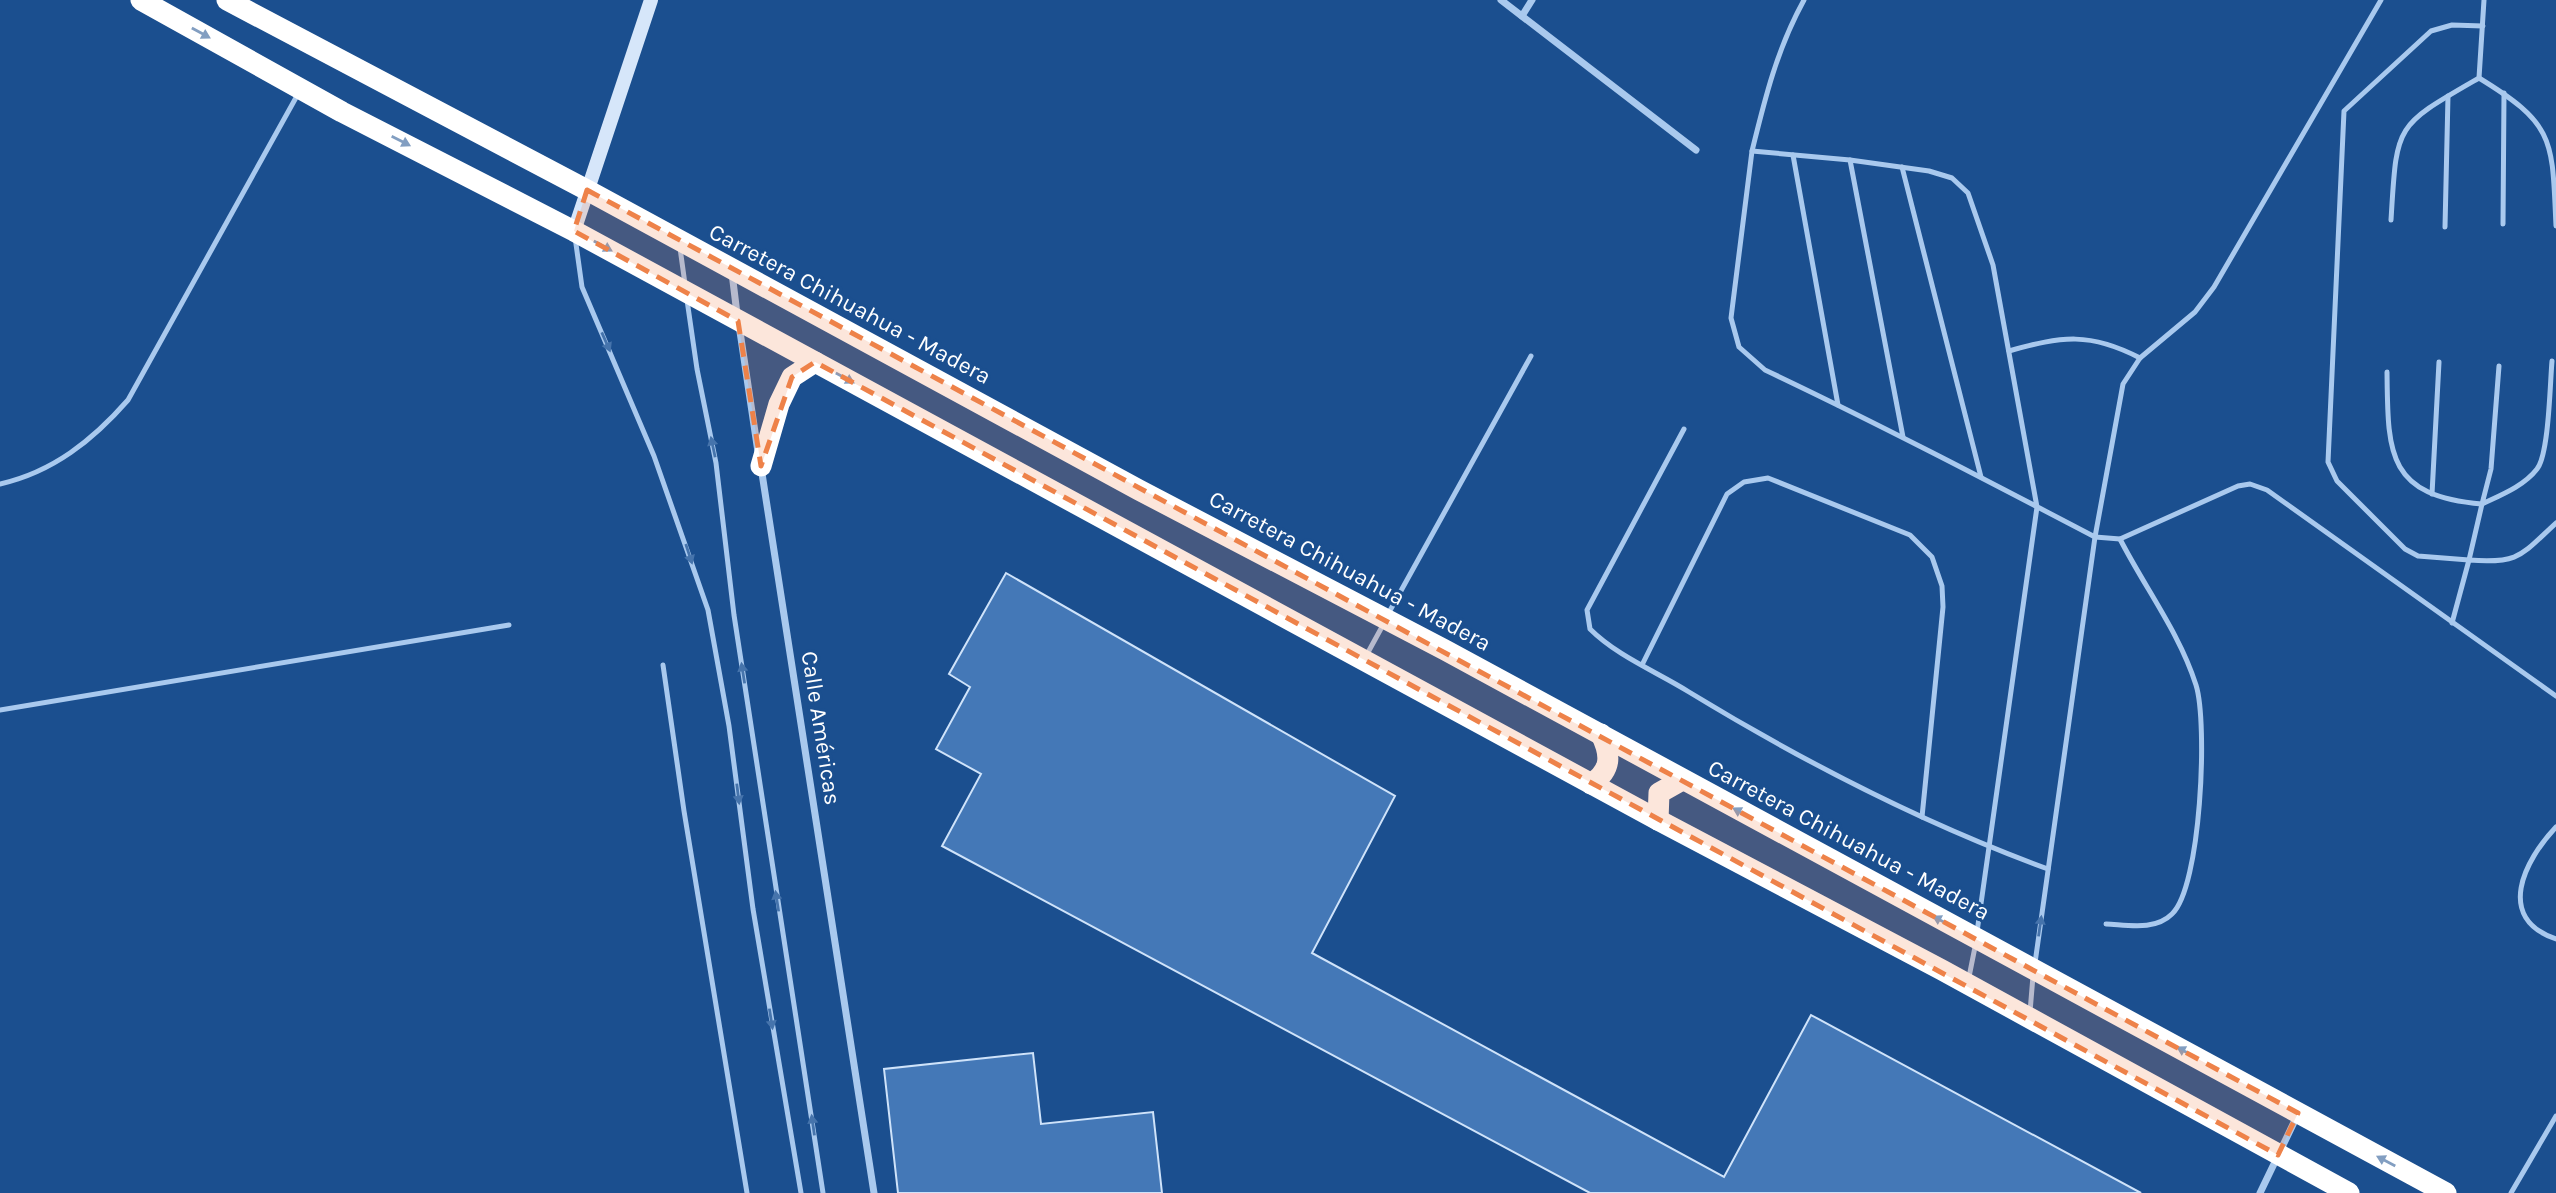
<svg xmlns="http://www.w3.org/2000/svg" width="2556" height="1193" viewBox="0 0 2556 1193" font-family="Karla,sans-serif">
	<rect width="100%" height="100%" fill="#1b4f8f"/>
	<g fill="#4478b7" stroke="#cfe3fa" stroke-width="2">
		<polygon points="1006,573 1395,796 1312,953 1724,1177 1811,1015 2141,1193 1590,1193 942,846 981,774 936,749 970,687 949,674"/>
		<polygon points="1033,1053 1041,1124 1153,1112 1162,1193 898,1193 884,1069"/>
	</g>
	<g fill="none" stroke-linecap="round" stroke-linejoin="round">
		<g stroke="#a9c9ee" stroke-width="5">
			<polyline points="2381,0 2214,287 2195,312 2140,358 2123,384 2095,537 2120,539 2238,486 2250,484 2267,490 2556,696"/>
			<path d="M 2479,78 C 2556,125 2552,140 2556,226"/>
			<path d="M 1752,151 C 1765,98 1777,49 1804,0"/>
			<polyline points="1793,155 1838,405"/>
			<polyline points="1850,160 1903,437"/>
			<polyline points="1902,167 1981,477"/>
			<path d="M 2391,220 C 2397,123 2394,127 2479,78 L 2484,0"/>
			<polyline points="2503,224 2504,93"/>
			<polyline points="2445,227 2448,96"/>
			<polyline points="575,237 582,287 654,456 708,610 729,726 753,909 801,1193"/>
			<polyline points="680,248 685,284"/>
			<polyline points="687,300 697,369 716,463 734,615 823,1193"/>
			<path d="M 2009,351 C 2062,336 2090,332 2140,358"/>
			<path d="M 2499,366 L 2491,469 L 2482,504 C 2501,495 2524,486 2537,469 C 2549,454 2550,383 2552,361"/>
			<path d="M 2387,372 C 2388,452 2386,496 2482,504 L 2469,560 L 2418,556 L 2405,549 L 2337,481 L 2328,462 L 2344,111 L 2431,31 L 2452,25 L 2483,26"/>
			<path d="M 1684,429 L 1587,610 L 1590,629 C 1617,656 1657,672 1689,692 C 1804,762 1922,823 2048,869"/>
			<path d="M 0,484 C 53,472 93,440 128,400 L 298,94"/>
			<polyline points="2432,494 2439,362"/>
			<polyline points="1387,616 1531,356"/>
			<path d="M 2452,623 L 2469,560 C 2520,564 2521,555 2556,523"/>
			<polyline points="1366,656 1383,625"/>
			<polyline points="663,665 684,811 747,1193"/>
			<polyline points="1642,665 1727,494 1744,482 1768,478 1910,535 1932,557 1942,586 1943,607 1922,817"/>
			<polyline points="0,710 509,625"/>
			<path d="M 2556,827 C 2524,861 2495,918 2556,939"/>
			<path d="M 2106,924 C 2128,925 2155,931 2172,914 C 2201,887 2208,723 2196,685 C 2179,632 2145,588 2120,539"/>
			<path d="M 1977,932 L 2037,507 L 1993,265 L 1968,193 L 1952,178 L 1929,171 L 1850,160 L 1752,151 L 1731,318 L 1739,347 L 1765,370 C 1877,423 1986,480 2095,537 L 2035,963"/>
			<polyline points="1969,977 1976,942"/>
			<polyline points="2030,1012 2033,976"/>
			<polyline points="2511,1193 2556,1116"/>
		</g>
		<g stroke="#a9c9ee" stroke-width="7">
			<polyline points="1501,0 1696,150"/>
			<polyline points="1522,16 1532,0"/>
			<polyline points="732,273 737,314"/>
			<polyline points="739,325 758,452"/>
			<polyline points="761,467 874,1193"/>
			<polyline points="2260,1193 2298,1114"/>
		</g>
		<polyline stroke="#d6e6fa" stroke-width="14" points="574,231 651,0"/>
		<g stroke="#fff" stroke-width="21">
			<polyline points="141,0 342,112 574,231 1658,820 1942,970 2349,1193"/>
			<polyline points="227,0 587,190 1139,490 1445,650 2446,1193"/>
			<polyline points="761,466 779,404 792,377 815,362"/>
			<path d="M 1591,784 C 1612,770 1611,755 1601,734"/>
			<polyline points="1658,820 1659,793 1682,780"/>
		</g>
	</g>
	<defs><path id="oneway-solid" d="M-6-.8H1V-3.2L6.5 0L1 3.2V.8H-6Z" transform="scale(1.75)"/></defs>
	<g fill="#829ec1">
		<use href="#oneway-solid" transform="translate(201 33) rotate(29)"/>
		<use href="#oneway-solid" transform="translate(401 141) rotate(27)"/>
		<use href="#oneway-solid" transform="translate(603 246) rotate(29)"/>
		<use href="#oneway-solid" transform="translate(845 378) rotate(29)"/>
		<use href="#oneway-solid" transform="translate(1742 813) rotate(-151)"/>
		<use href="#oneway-solid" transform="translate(1942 921) rotate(-152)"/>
		<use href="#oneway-solid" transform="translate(2186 1052) rotate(-151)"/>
		<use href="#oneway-solid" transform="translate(2386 1161) rotate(-152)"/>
	</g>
	<g fill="#4674ac">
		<use href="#oneway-solid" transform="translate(606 342) rotate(66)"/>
		<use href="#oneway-solid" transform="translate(713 447) rotate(-102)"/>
		<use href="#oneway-solid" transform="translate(689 554) rotate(72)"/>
		<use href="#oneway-solid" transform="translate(743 673) rotate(-99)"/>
		<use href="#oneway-solid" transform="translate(738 794) rotate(83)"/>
		<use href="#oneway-solid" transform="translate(777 901) rotate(-99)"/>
		<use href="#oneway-solid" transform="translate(2040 926) rotate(-82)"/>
		<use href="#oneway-solid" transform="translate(771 1019) rotate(81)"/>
		<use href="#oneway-solid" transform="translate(813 1125) rotate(-98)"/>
	</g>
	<path fill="#ee8249" fill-opacity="0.2" stroke="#ee8249" stroke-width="5" stroke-dasharray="14 9" stroke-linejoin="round" d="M 587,190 L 2298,1113 L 2278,1155 L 815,362 L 792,377 L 761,466 L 738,321 L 574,231 Z"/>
	<g text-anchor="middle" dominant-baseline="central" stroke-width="6" stroke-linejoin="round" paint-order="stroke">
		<g font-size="23" fill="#fff" stroke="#1b4f8f">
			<text transform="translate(850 304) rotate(28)">Carretera Chihuahua - Madera</text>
			<text transform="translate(1350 571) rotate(28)">Carretera Chihuahua - Madera</text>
			<text transform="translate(821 728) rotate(81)">Calle Américas</text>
			<text transform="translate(1849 840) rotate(28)">Carretera Chihuahua - Madera</text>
		</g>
	</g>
</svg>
